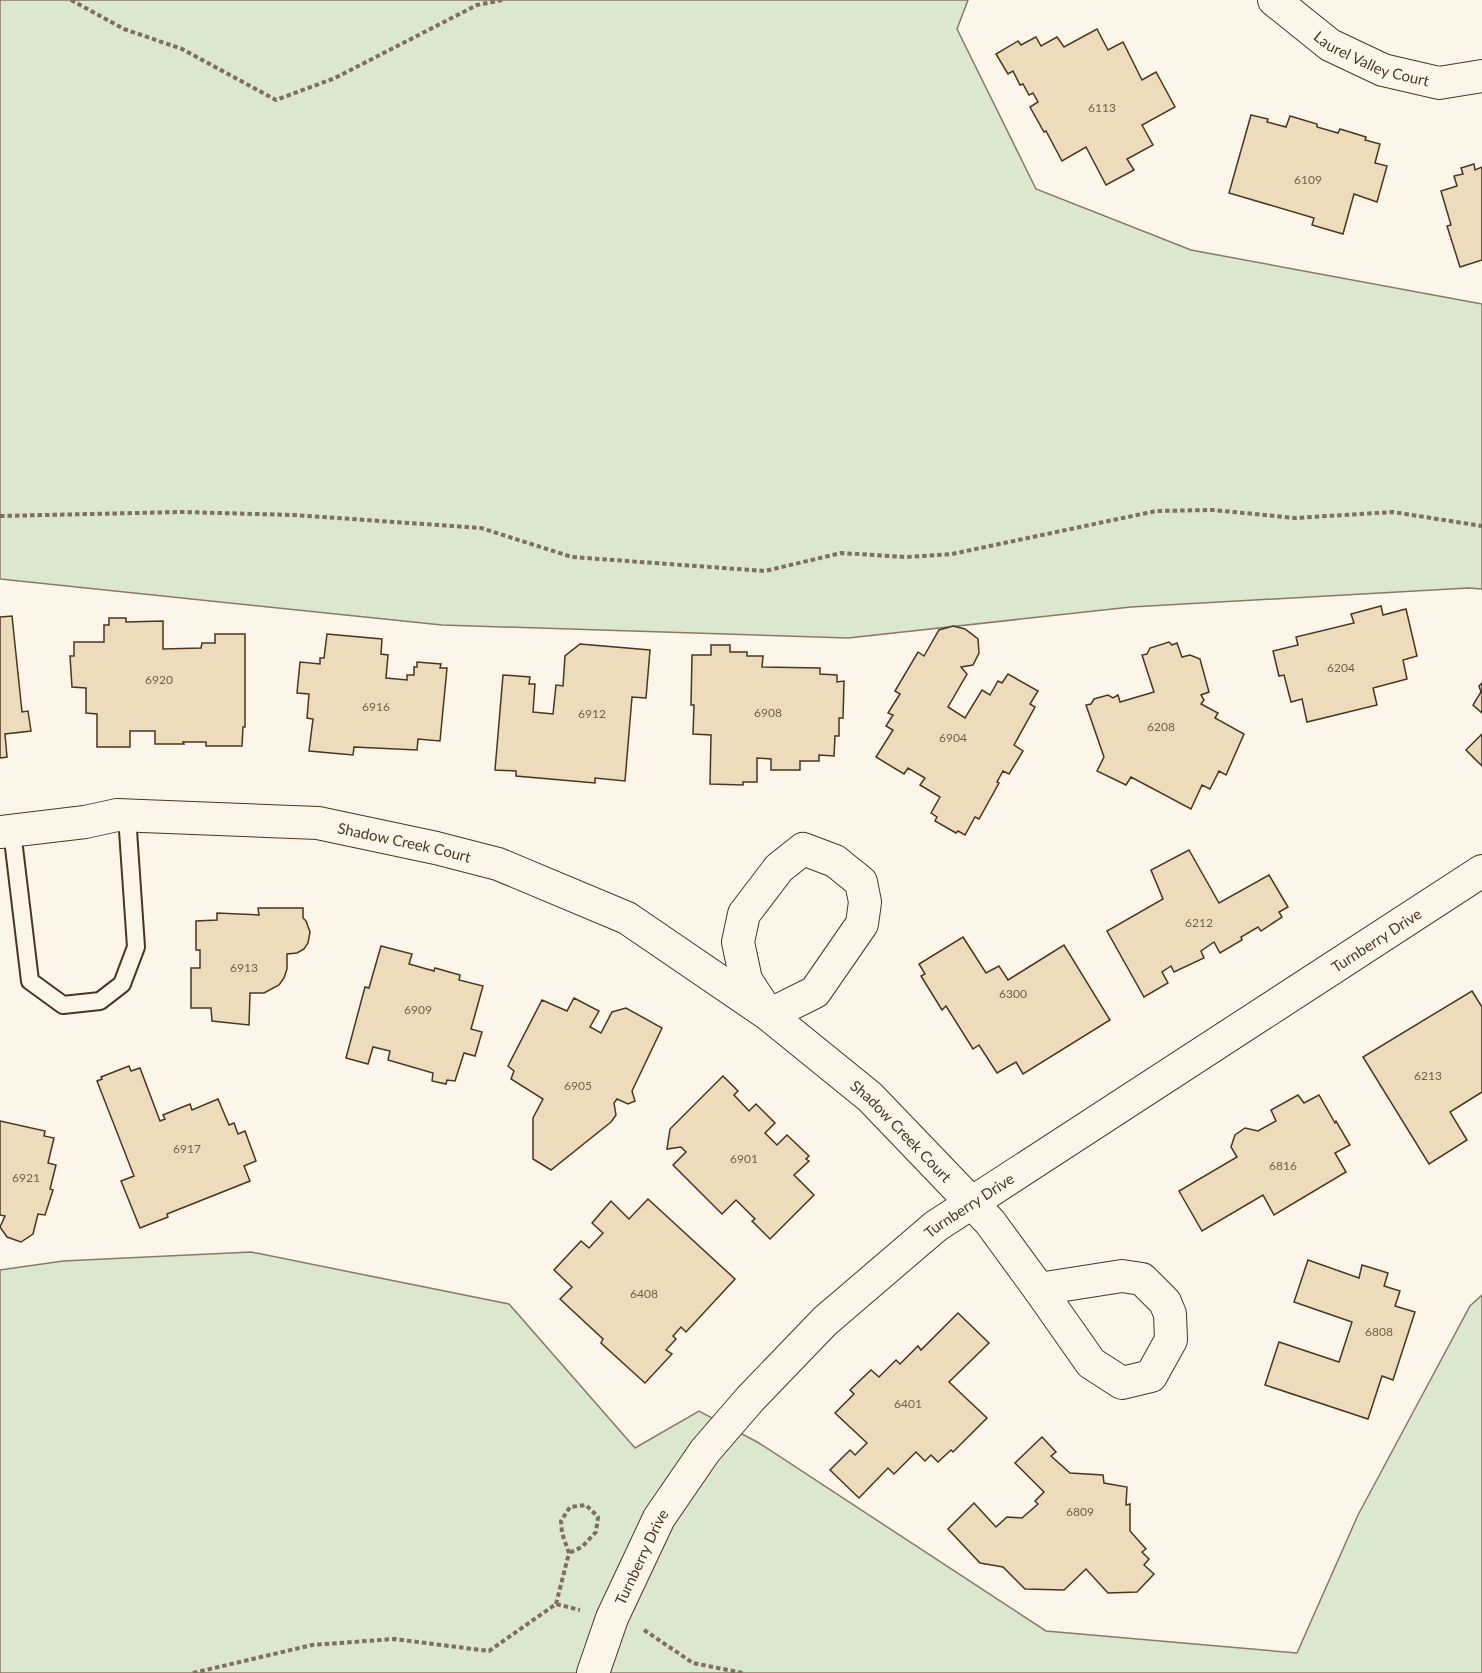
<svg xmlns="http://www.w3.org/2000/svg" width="1482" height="1673" viewBox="0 0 1482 1673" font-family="Lato,sans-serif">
	<rect width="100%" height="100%" fill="#fbf6e9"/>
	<g fill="#dce7d0" stroke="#887966" stroke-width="1.5">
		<polygon points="0,0 968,0 957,29 1036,189 1191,250 1482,304 1482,589 1468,588 1131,607 848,638 442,625 0,579"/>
		<polygon points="251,1252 509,1304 635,1448 699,1411 759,1443 1046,1631 1297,1653 1358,1515 1470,1306 1482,1295 1482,1673 0,1673 0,1270 63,1261"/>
	</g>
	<g fill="#ecdcbc" stroke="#4a3520" stroke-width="1.5">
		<polygon points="1097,29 1108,50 1123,42 1142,80 1156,72 1175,107 1142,125 1153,145 1127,159 1134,170 1106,185 1086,147 1062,161 1046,131 1044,132 1030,107 1038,102 1033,93 1029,95 1023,84 1020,85 1013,71 1008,74 996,54 1018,41 1021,45 1036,37 1041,46 1057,37 1064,47"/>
		<polygon points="1251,115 1268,119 1267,122 1286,127 1290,116 1317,124 1317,127 1338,133 1340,129 1366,137 1365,140 1380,144 1375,163 1387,166 1377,202 1354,194 1343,234 1312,225 1314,218 1229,193"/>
		<polygon points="1474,164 1475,170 1482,167 1482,260 1460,267 1447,226 1451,225 1441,191 1457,186 1454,176 1463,174 1461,168"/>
		<polygon points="1381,606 1383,615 1406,609 1417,656 1403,660 1407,679 1373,688 1377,705 1307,722 1302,699 1291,702 1284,675 1279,676 1273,651 1298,645 1296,637 1354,623 1351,614"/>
		<polygon points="12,616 22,712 28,711 31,731 5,734 7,757 0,758 0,617"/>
		<polygon points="109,618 126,618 126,622 163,621 163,649 201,648 202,643 215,643 215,634 245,634 245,727 243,727 242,746 206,746 206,742 183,742 184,744 155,744 155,731 130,731 130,747 97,747 97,714 86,713 86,688 72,687 70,656 74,656 74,642 104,642 104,625 109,625"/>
		<polygon points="953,626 965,629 978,639 979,653 973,665 961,667 967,674 948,707 965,718 982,690 990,695 998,681 1002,683 1008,674 1038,691 1030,704 1035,707 1014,745 1023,751 1009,774 1003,771 997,782 999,783 979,819 975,817 965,835 958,831 956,833 935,821 937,817 931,813 940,797 920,785 925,778 908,768 904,774 876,757 893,730 886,726 893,715 888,713 900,694 895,691 918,652 924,656 939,630"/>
		<polygon points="327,634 382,639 381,654 388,655 386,678 407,680 407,675 414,675 414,667 417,667 417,662 441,664 440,668 447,668 440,741 418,739 417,750 354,747 353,755 309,751 313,719 307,718 309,694 297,693 300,662 320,664 320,658 324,658"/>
		<polygon points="1169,642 1172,645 1177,643 1182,657 1190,655 1200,659 1209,692 1201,695 1204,700 1201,704 1218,713 1215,718 1244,734 1226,775 1219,771 1210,789 1202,785 1191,809 1131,777 1126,785 1097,771 1104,757 1086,705 1091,704 1094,699 1108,695 1113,698 1118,695 1120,702 1154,692 1142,655 1147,654 1150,648"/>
		<polygon points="580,644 650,650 646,698 632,697 625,781 595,778 595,783 516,776 516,771 495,770 503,675 530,677 529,684 535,684 533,712 553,714 556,685 563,686 565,656"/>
		<polygon points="711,645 730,645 730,652 747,652 747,656 763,656 762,667 820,668 820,674 837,675 837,682 844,681 843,718 839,718 839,736 835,736 834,756 819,755 819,761 800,761 800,770 771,770 771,759 757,758 757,782 743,782 743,785 710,784 711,735 693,734 694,705 691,705 692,655 711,655"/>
		<polygon points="1482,683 1482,713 1473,705 1481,692 1479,686"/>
		<polygon points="1482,734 1482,766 1466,750"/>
		<polygon points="1189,850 1219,903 1269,875 1288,907 1279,912 1282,917 1261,931 1258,927 1241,937 1242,940 1220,953 1214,942 1201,951 1204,958 1174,972 1171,966 1162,972 1168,983 1144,997 1107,931 1163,899 1151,870"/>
		<polygon points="258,908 303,908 303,918 306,921 310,932 308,943 304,949 297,953 287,954 287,969 284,978 279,985 264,993 250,993 249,1025 212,1021 211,1008 191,1008 191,968 200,968 200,950 196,950 196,921 217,920 217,913 259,915"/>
		<polygon points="963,937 986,973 999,966 1008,980 1064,945 1110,1020 1023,1074 1016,1062 997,1073 979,1045 973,1049 946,1006 942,1010 921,976 925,974 919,964"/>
		<polygon points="381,946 412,954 409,964 434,971 435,968 460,975 459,980 483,986 471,1029 482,1032 475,1056 464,1053 455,1081 447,1080 446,1084 432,1081 433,1073 388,1060 390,1051 373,1047 368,1064 346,1058 365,987 369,988"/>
		<polygon points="1472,991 1482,1007 1482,1092 1450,1112 1467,1140 1429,1164 1363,1057"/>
		<polygon points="574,998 599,1011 590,1027 601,1033 612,1012 626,1008 662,1028 632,1091 635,1101 628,1104 617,1099 614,1103 616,1115 611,1122 551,1170 533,1159 533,1118 543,1099 511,1079 514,1071 508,1066 542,1000 567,1011"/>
		<polygon points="129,1066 131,1071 140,1068 160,1121 165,1119 163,1115 190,1104 192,1110 218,1099 229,1125 234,1123 238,1134 245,1131 256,1161 244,1166 250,1181 167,1214 168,1217 140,1228 121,1181 134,1176 97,1081 102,1079 101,1077"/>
		<polygon points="723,1076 738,1091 734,1095 749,1111 756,1104 775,1123 765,1133 777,1145 787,1135 809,1156 806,1159 809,1161 794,1175 814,1195 770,1239 752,1221 755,1219 736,1200 722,1214 673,1165 686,1152 681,1147 667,1149 670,1129"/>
		<polygon points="1298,1095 1304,1103 1319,1095 1335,1123 1336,1121 1350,1145 1335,1153 1346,1172 1274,1215 1263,1195 1202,1231 1179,1191 1237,1157 1231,1147 1235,1135 1245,1128 1258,1131 1276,1121 1271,1110"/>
		<polygon points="0,1121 45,1131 44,1136 54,1138 48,1163 56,1165 50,1189 53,1190 45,1215 38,1214 33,1234 21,1242 7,1237 0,1227 5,1216 0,1215"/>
		<polygon points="648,1199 735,1279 686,1332 681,1327 673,1336 676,1339 666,1350 672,1354 645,1383 601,1343 603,1339 560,1299 572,1287 554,1270 581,1241 589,1248 603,1233 592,1223 611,1201 629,1219"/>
		<polygon points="1308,1260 1359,1278 1362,1265 1388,1273 1384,1286 1400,1291 1395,1306 1415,1312 1393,1380 1382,1376 1368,1419 1265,1385 1279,1342 1339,1362 1352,1322 1294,1302"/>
		<polygon points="958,1313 989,1343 949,1382 987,1418 953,1452 951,1450 938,1462 931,1455 925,1461 916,1452 894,1474 888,1468 859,1498 830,1470 850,1450 855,1455 867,1443 835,1413 854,1394 850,1390 871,1370 879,1377 896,1360 900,1364 918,1346 921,1350"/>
		<polygon points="1042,1437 1056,1452 1051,1456 1070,1473 1103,1475 1104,1483 1127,1487 1126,1505 1130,1504 1130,1531 1146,1549 1142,1552 1149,1559 1144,1565 1154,1574 1137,1592 1108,1593 1086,1569 1064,1590 1025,1589 1003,1567 980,1563 948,1529 974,1503 996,1527 1007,1517 1022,1518 1038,1504 1035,1501 1044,1492 1015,1463"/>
	</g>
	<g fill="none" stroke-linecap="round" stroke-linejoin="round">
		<defs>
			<polyline id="service" points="12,831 30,981 63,1005 100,1001 122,984 136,947 127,816"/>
			<g id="minor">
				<path id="s1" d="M 1274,0 L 1330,45 L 1383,70 L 1439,83 L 1482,76"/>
				<path id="s2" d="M 0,832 L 85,822 L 117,815 L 318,823 L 436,848 L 498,864 L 627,918 L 769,1015 L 870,1097 L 990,1222 L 1039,1289"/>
				<polygon points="803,849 835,861 861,882 865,902 862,924 815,992 769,1015 746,980 738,942 744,914 779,868"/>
				<polygon points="1122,1276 1142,1279 1165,1302 1170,1314 1171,1340 1151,1376 1122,1383 1091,1363 1039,1289"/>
				<path id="s3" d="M 593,1673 L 612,1618 L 659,1518 L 705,1451 L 750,1399 L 825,1321 L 936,1226 L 1482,871"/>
			</g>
		</defs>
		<use href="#service" stroke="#4a3520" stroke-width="20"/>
		<use href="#minor" stroke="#4a3520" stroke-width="34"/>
		<g stroke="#7f6f5c" stroke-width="4" stroke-dasharray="4.5 3" stroke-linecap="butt">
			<polyline points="71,0 124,29 182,49 276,100 335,78 477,5 503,0"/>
			<polyline points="0,516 181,512 294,515 481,528 572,557 765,571 841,553 906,557 952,554 1156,511 1213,510 1295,518 1393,512 1482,526"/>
			<polyline points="556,1604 569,1553 562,1533 561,1521 570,1507 586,1505 598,1517 596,1532 582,1547 569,1553"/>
			<polyline points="644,1630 693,1663 743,1673"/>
			<polyline points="193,1673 312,1645 394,1639 489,1651 556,1604 580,1610"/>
		</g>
		<use href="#service" stroke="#fbf6e9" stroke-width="16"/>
		<use href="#minor" stroke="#fbf6e9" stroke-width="32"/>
	</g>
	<g text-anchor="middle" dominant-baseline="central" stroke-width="4.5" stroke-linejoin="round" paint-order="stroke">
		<g font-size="12" fill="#725f47">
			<text x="1102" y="107">6113</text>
			<text x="1308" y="179">6109</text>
			<text x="1341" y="667">6204</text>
			<text x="159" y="679">6920</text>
			<text x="376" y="706">6916</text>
			<text x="768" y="712">6908</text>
			<text x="592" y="713">6912</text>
			<text x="1161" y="726">6208</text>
			<text x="953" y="737">6904</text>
			<text x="1199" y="922">6212</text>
			<text x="244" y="967">6913</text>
			<text x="1013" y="993">6300</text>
			<text x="418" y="1009">6909</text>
			<text x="1428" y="1075">6213</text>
			<text x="578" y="1085">6905</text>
			<text x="187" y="1148">6917</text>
			<text x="744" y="1158">6901</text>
			<text x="1283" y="1165">6816</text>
			<text x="26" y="1177">6921</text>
			<text x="644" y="1293">6408</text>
			<text x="1379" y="1331">6808</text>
			<text x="908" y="1403">6401</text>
			<text x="1080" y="1511">6809</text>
		</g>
		<g font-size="15" fill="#4a3520" stroke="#fbf6e9">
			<text stroke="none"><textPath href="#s1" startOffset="116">Laurel Valley Court</textPath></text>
			<text stroke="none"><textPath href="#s2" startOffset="408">Shadow Creek Court</textPath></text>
			<text stroke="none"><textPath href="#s3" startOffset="1098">Turnberry Drive</textPath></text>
			<text stroke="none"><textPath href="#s2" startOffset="992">Shadow Creek Court</textPath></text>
			<text stroke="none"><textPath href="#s3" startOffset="612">Turnberry Drive</textPath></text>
			<text stroke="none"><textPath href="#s3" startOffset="126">Turnberry Drive</textPath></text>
		</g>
	</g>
</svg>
